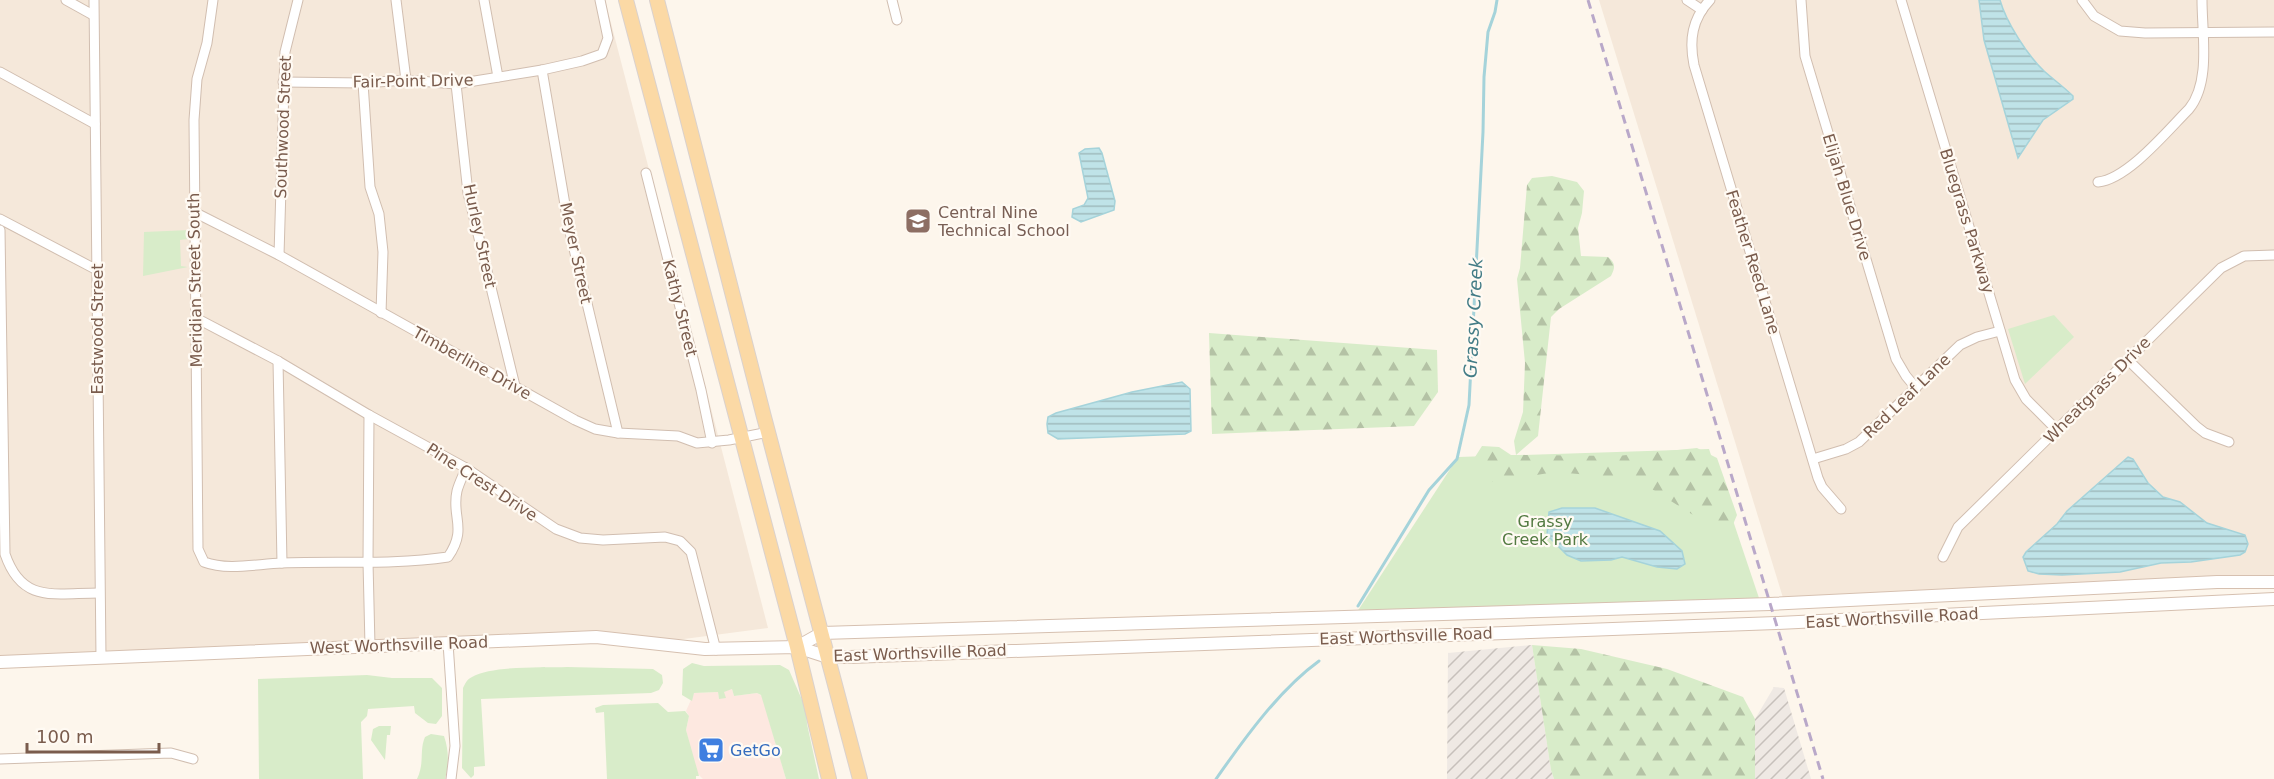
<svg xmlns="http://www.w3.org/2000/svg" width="2274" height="779" viewBox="0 0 2274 779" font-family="'DejaVu Sans',sans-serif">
	<defs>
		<pattern id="industrial-furrows" width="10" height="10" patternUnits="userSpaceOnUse" patternTransform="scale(1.5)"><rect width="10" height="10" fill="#efe9e4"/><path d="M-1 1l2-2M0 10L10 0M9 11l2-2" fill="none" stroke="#c7c0bb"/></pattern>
		<pattern id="forest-firs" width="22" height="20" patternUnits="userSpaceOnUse" patternTransform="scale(1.5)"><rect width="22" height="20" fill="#d8ecc9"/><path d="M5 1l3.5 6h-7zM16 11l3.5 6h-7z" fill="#b4c2a5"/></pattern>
		<pattern id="water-rules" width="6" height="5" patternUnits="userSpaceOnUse" patternTransform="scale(1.5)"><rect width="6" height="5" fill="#bfe3e8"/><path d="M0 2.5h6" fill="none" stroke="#a0bbbe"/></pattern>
	</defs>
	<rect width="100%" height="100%" fill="#fdf6ec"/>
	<g fill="#f5e8da">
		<polygon points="0,0 605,0 768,628 684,639 0,667"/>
		<polygon points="1599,0 2274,0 2274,583 1784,601"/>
	</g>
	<polygon fill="#fde8e0" points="732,689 734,696 757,693 762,696 786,779 703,779 696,772 686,730 689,716 686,711 694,693 718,692 719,699 724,691"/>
	<g fill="url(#industrial-furrows)">
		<polygon points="1532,645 1551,770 1554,779 1447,779 1448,653"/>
		<polygon points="1774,687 1784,688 1811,779 1755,779 1755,719"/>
	</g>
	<g fill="#d8ecc9">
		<polygon points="190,230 188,239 180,240 181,266 188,267 143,276 144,232"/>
		<polygon points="2054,315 2074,337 2025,384 2008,329"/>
		<polygon points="1709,449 1759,598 1357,612 1458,457"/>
		<polygon points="692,663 704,666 780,665 789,670 806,709 807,724 819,779 786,779 761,695 757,693 734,696 732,689 724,692 726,698 719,699 718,692 694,693 692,701 682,695 683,669"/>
		<path d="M 567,667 L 653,669 L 662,675 L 663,683 L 659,690 L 651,693 L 481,699 L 485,766 L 474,767 L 474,775 L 471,778 L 462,768 L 463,688 C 465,684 467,679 472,677 C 492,665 544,668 567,667 Z"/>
		<polygon points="367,675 392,678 432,678 442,688 442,716 436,724 428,723 415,713 414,706 368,709 367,716 361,722 363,779 259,779 258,679"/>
		<polygon points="658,703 668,712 685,711 689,716 686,730 699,776 696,776 696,779 607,779 604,712 596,713 595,708 603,705"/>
		<polygon points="379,726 391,726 390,735 387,735 385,760 371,740 373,729"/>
		<path d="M 431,734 L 444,736 C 449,751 449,764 445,779 L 417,779 C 425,762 419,751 425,737 Z"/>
	</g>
	<g fill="url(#forest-firs)">
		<path d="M 1552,176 L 1577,182 L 1584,191 L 1582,213 L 1578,228 L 1581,256 L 1608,257 C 1616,263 1615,268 1611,276 L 1559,309 L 1551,317 L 1538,436 L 1516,455 L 1617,456 L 1697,448 L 1717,458 L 1737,515 L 1729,534 L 1701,520 L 1636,479 L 1555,472 L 1486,483 L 1475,457 L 1482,446 L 1499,447 L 1511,455 L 1516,455 L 1514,441 L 1523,412 L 1525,363 L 1517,279 L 1520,268 L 1527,185 L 1532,178 Z"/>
		<polygon points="1209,333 1437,350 1438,392 1414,426 1212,434"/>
		<polygon points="1532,645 1581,649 1667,669 1743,697 1755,719 1755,779 1554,779 1551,770"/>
	</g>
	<g fill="url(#water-rules)" stroke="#a5d3da" stroke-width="1.5">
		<path d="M 1979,0 L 2000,0 C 2006,22 2028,56 2044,71 C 2054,80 2064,87 2073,96 L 2073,99 L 2043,120 L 2018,158 L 1984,40 Z"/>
		<polygon points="1099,148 1102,153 1115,201 1114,210 1081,222 1072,217 1073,209 1084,205 1088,198 1079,153 1085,149"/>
		<polygon points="1182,382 1190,389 1191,431 1185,434 1058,439 1048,433 1047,424 1048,417 1056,413 1132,392"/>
		<polygon points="2128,457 2133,459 2148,483 2163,497 2180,502 2207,523 2245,535 2248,544 2245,552 2240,555 2191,562 2161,563 2120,572 2062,575 2039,574 2028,571 2023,557 2026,552 2057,524 2067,511"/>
		<polygon points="1562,508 1595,508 1660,531 1682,551 1685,564 1677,569 1657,567 1622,557 1611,560 1581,561 1567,555 1547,535 1549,512"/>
	</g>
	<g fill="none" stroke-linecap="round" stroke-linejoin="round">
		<g stroke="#a5d3da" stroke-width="3">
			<polyline points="1358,606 1429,490 1457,459 1469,405 1483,132 1484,77 1488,32 1495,12 1497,0"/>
			<path d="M 1216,779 C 1244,739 1279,690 1319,661"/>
		</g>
		<defs>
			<g id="minor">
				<polyline points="66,0 93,15"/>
				<polyline points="94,0 101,657"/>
				<path d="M 213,0 L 207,43 L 197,79 L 194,120 L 198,549 L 204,562 C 228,571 256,564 282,563 C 337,561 393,565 448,557 C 468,528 451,517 457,491 C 459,483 463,476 466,468"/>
				<polyline points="396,0 406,80"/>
				<polyline points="484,0 498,77"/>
				<polyline points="892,0 897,20"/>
				<polyline points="1687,0 1702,10"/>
				<path d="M 1710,0 C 1692,19 1689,40 1694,65 L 1818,478 L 1822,487 L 1841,509"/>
				<polyline points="1801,0 1805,56 1896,359 1906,376 1916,388"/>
				<polyline points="1901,0 2015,380 2026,399 2057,430"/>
				<polyline points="2082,0 2094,16 2120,31 2145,33 2274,32"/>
				<polyline points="542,70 569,228 618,433"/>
				<polyline points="0,72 95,124"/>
				<polyline points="283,82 363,83 406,80 456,84 542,70 582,61 602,54 608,38 600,0"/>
				<polyline points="363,83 370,187 379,214 383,252 381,313"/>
				<polyline points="456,84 468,193 515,386"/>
				<polyline points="646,173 701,390 712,443"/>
				<path d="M 2098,182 C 2128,179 2168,130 2189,109 C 2211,82 2202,34 2202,0"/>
				<polyline points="194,212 279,255 575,420 595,429 618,433 678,436 697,443 729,440 768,432"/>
				<polyline points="0,219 97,270"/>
				<path d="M 0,230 L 5,554 C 22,604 54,593 99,593"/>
				<polyline points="279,255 285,52 298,0"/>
				<polyline points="196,318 278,361 369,415 466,468 556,529 580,538 603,540 665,537 680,541 691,552 716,650"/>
				<polyline points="2128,360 2196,426 2205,433 2229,442"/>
				<polyline points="278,361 282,563"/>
				<polyline points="369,415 368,562 370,646"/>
				<polyline points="1813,459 1846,449 1859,442 1960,345 1977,337 2000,331"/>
				<polyline points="1943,557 1958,527 2221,268 2244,256 2274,255"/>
				<polyline points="448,643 455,746 451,779"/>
				<polyline points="0,759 171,753 193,759"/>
			</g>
			<g id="secondary">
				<polyline points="797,647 822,633 1770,604 2217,582 2274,582"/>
				<polyline points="0,662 596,637 705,649 797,647 828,657 850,657 1776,623 2274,599"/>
			</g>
			<g id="primary">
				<polyline points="626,0 797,647 829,779"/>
				<polyline points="657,0 764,417 860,779"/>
			</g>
		</defs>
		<use href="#minor" stroke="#d1beb0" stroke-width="11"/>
		<use href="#secondary" stroke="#d6c0b0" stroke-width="14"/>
		<use href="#primary" stroke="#dad1cd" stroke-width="16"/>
		<use href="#minor" stroke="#fff" stroke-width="9"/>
		<use href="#secondary" stroke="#fff" stroke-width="12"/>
		<use href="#primary" stroke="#fbd9a5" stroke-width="14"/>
		<polyline stroke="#b9a8c9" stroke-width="3" stroke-dasharray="9 6" stroke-linecap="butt" points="1588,0 1823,779"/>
	</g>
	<defs>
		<symbol id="school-square" viewBox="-11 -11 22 22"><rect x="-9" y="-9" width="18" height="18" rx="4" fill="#8d6e63" stroke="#fffaf3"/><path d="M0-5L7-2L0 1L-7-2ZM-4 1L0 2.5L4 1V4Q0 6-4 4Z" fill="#fff"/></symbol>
		<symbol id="supermarket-square" viewBox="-11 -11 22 22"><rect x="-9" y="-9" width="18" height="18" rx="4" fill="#3f7fe0" stroke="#fffaf3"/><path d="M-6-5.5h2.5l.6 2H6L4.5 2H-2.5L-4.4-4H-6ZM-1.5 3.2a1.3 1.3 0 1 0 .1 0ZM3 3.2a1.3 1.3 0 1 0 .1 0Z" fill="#fff"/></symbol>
	</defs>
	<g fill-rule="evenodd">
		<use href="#school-square" x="903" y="206" width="30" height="30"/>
		<use href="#supermarket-square" x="696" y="735" width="30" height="30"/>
	</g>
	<g text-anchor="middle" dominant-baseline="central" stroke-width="4.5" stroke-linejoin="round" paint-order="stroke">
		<g font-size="16" fill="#7a5c4d" stroke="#fffaf3">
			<text transform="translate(413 81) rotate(-1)">Fair-Point Drive</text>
			<text transform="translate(283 127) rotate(-88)">Southwood Street</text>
			<text transform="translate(1847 197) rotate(73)">Elijah Blue Drive</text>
			<text transform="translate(1967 221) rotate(73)">Bluegrass Parkway</text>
			<text transform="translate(480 236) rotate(78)">Hurley Street</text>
			<text transform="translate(576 253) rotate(78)">Meyer Street</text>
			<text transform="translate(1753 262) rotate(73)">Feather Reed Lane</text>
			<text transform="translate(195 280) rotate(-91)">Meridian Street South</text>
			<text transform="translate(680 308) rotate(76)">Kathy Street</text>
			<text transform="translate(97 329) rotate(-90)">Eastwood Street</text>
			<text transform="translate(472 363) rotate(29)">Timberline Drive</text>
			<text transform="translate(2097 390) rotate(-45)">Wheatgrass Drive</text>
			<text transform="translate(1907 396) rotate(-44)">Red Leaf Lane</text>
			<text transform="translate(482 482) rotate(33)">Pine Crest Drive</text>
			<text transform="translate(1892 618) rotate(-3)">East Worthsville Road</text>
			<text transform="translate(1406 636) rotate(-2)">East Worthsville Road</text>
			<text transform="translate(399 645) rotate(-2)">West Worthsville Road</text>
			<text transform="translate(920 653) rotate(-2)">East Worthsville Road</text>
		</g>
		<g font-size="16" fill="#785e54" stroke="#fffaf3" text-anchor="start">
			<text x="938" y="212">Central Nine<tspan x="938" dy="18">Technical School</tspan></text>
		</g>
		<g font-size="16" fill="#537a41" stroke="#fffaf3">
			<text x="1545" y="521">Grassy<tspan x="1545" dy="18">Creek Park</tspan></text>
		</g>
		<g font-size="16" fill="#366cbe" stroke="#fffaf3" text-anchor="start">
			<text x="730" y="750">GetGo</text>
		</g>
		<g font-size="18" font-style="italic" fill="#437c86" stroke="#fffaf3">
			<text transform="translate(1473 318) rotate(-87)">Grassy Creek</text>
		</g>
	</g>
	<path d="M27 743v9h132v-9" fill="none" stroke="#7a5c4d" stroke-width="3"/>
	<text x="36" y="743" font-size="18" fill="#7a5c4d" stroke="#fffaf3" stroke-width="4.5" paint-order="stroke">100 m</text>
</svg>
